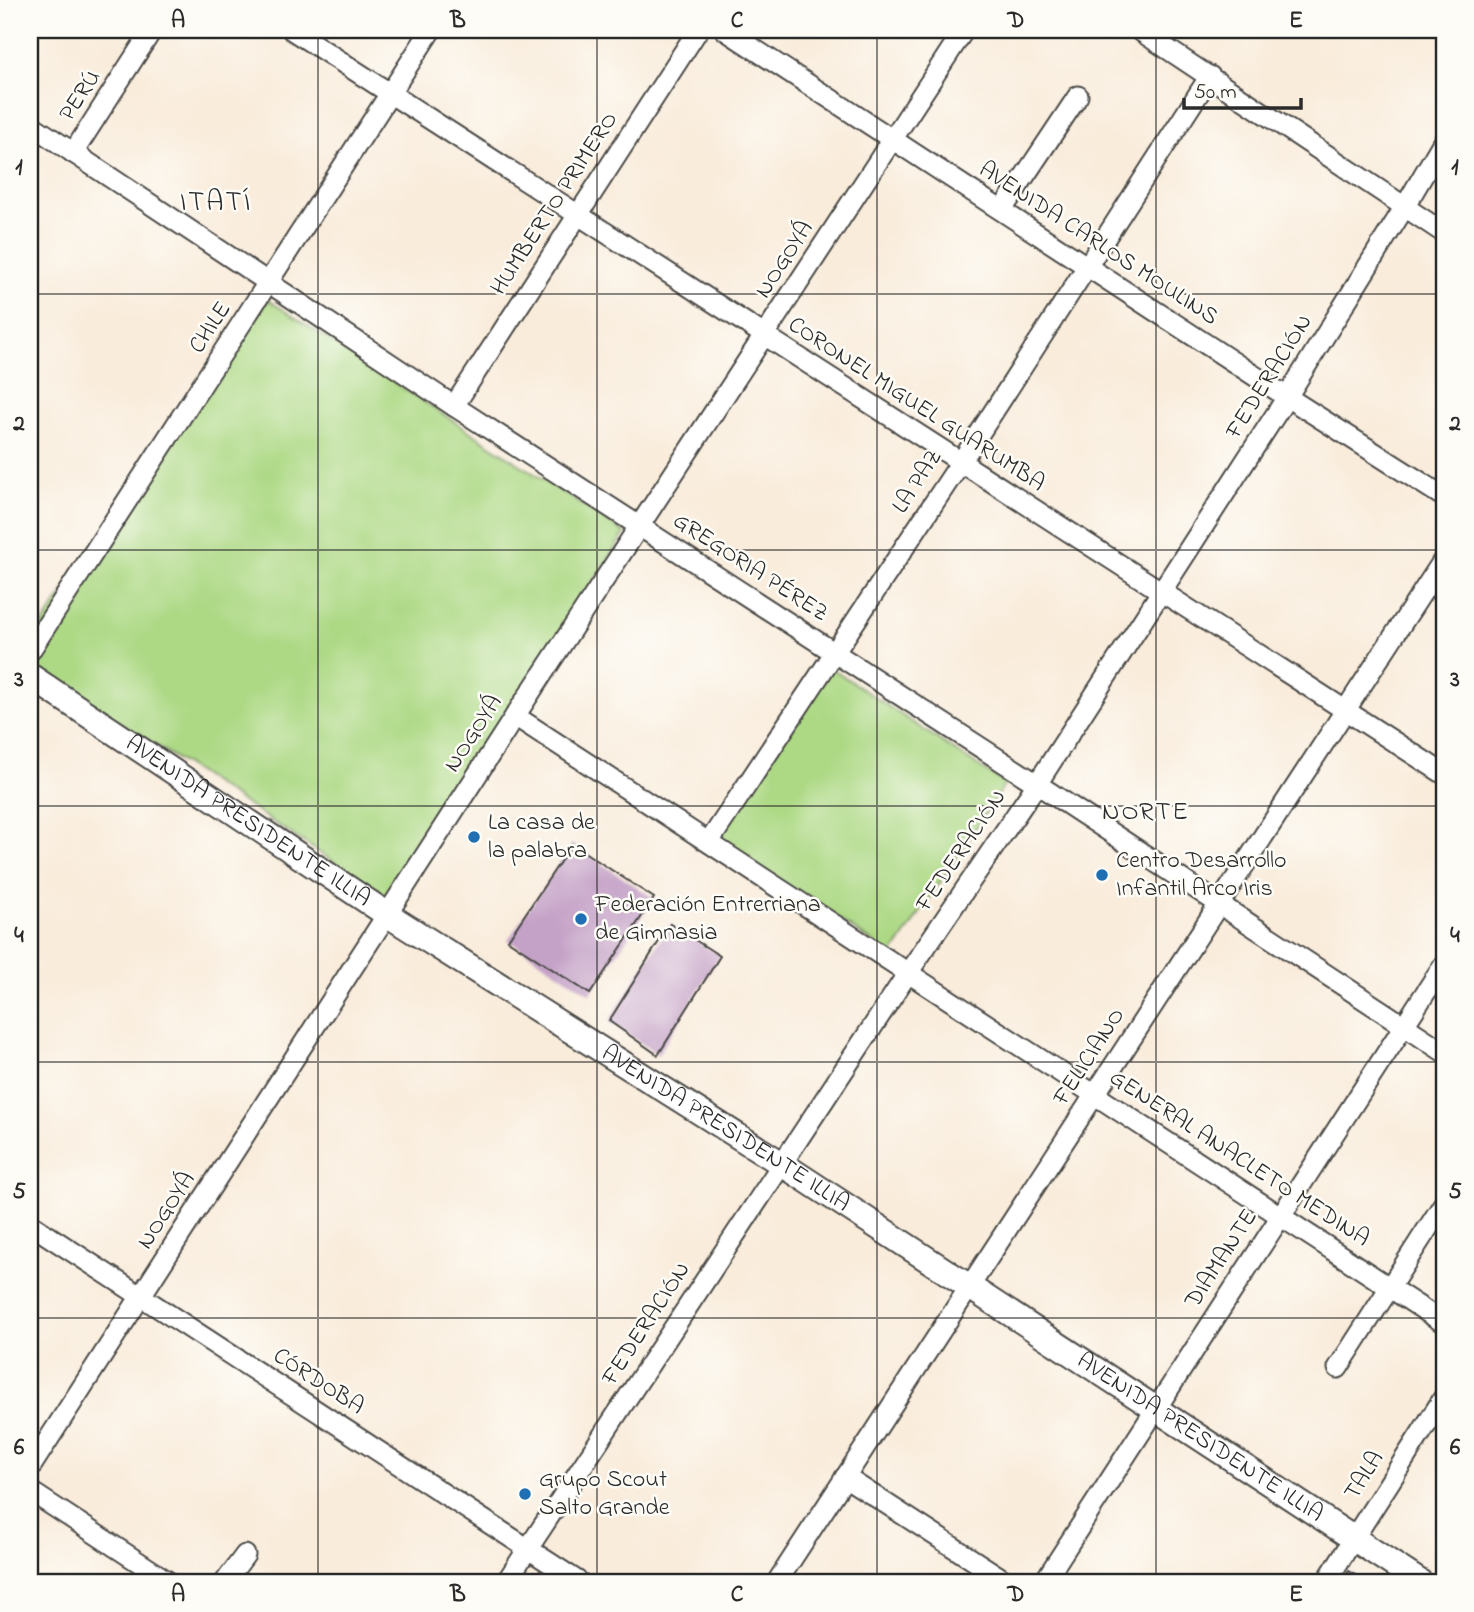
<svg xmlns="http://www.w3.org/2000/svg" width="1474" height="1612" viewBox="0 0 1474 1612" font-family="'Indie Flower',sans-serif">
	<rect width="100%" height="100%" fill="#fdfcf7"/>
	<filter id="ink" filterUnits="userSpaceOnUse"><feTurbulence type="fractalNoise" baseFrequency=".0143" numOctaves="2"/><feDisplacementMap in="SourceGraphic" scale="14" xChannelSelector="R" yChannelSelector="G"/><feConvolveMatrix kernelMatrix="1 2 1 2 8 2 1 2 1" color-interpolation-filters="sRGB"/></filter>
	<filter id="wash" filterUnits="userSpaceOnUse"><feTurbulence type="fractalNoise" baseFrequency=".00686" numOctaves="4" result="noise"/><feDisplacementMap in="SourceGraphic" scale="28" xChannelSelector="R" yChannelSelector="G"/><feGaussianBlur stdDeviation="1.57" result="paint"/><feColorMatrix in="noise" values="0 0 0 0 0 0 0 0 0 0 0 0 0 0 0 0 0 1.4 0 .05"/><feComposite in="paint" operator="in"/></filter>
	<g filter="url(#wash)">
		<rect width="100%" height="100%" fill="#f9ecdb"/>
		<g fill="#add985" stroke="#6c8258" stroke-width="2">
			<polygon points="259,294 625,533 386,896 30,663 30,644"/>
			<polygon points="831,668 1005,784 892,955 717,839"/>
		</g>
		<g id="blocks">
			<g fill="#c4a1c7">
				<polygon points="572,844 654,898 590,994 508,940"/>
				<polygon points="670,924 720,956 658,1055 609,1021"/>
				<polygon points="1349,1571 1366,1582 1342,1582"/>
			</g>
		</g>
	</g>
	<g filter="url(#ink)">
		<use href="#blocks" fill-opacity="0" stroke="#4a4845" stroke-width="2"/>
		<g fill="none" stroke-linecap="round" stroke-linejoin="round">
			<defs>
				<g id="minor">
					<polyline points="292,30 1444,774"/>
					<polyline points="725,30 1287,397 1444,497"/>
					<polyline points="1139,30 1444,233"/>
					<polyline points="30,124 454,406 1037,784 1444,1052"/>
					<polyline points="73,153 152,30"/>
					<polyline points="1002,210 1078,96"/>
					<polyline points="454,406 698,30"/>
					<polyline points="30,651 431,30"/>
					<polyline points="515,716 1444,1323"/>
					<polyline points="709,842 961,462 1210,76"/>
					<polyline points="30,1224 579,1582"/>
					<polyline points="1338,1368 1444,1203"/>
					<polyline points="30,1468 515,716 964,30"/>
					<polyline points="845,1477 1007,1582"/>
					<polyline points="30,1491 169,1582"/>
					<polyline points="225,1582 245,1555"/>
					<polyline points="506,1582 908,973 1037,784 1287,397 1404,208 1444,140"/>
					<polyline points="777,1582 1444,559"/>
					<polyline points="1044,1582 1444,964"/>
					<polyline points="1326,1582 1444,1397"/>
				</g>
				<g id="major">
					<path id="s1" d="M 30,676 L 388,915 L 782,1164 L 1420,1582"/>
				</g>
			</defs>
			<use href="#minor" stroke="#4a4845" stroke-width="23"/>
			<use href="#major" stroke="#4a4845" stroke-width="28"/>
			<use href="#minor" stroke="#fff" stroke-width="19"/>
			<use href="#major" stroke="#fff" stroke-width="24"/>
		</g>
	</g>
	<path fill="none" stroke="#2b2b2b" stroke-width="2" stroke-opacity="0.55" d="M 318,30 L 318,1582M 597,30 L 597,1582M 877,30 L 877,1582M 1156,30 L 1156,1582M 30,294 L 1444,294M 30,550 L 1444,550M 30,806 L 1444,806M 30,1062 L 1444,1062M 30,1318 L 1444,1318"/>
	<g fill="#1f6fb2" stroke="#fdfcf7" stroke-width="2.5">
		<circle cx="474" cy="837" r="7"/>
		<circle cx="1102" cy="875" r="7"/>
		<circle cx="581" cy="919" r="7"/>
		<circle cx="525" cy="1494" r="7"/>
	</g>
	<g text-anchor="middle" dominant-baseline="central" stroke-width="5" stroke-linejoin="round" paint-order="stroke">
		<g font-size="24" fill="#2b2b2b" stroke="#fdfcf7">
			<text transform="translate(81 96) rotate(-57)">PERÚ</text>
			<text transform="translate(555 204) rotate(-57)">HUMBERTO PRIMERO</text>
			<text transform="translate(1098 244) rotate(33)">AVENIDA CARLOS MOULINS</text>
			<text transform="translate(785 260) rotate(-57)">NOGOYÁ</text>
			<text transform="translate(211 328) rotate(-57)">CHILE</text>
			<text transform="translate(1270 377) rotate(-58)">FEDERACIÓN</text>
			<text transform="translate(916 405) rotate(33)">CORONEL MIGUEL GUARUMBA</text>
			<text transform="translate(918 482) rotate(-57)">LA PAZ</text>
			<text transform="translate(750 568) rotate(33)">GREGORIA PÉREZ</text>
			<text transform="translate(474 734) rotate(-57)">NOGOYÁ</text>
			<text stroke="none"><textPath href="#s1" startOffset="262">AVENIDA PRESIDENTE ILLIA</textPath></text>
			<text transform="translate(962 851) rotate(-56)">FEDERACIÓN</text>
			<text transform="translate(1090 1057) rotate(-57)">FELICIANO</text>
			<text stroke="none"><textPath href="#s1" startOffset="830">AVENIDA PRESIDENTE ILLIA</textPath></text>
			<text transform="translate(1239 1159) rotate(33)">GENERAL ANACLETO MEDINA</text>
			<text transform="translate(167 1211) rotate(-57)">NOGOYÁ</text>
			<text transform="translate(1222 1259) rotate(-57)">DIAMANTE</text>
			<text transform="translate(647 1324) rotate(-57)">FEDERACIÓN</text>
			<text transform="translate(318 1382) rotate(33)">CÓRDOBA</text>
			<text stroke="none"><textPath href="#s1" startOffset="1396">AVENIDA PRESIDENTE ILLIA</textPath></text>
			<text transform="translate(1365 1476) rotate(-58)">TALA</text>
		</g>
		<g font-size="24" fill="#2b2b2b" stroke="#fdfcf7" text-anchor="start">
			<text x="488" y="823">La casa de<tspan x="488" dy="28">la palabra</tspan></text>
			<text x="1116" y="861">Centro Desarrollo<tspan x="1116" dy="28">Infantil Arco Iris</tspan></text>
			<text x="595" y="905">Federación Entrerriana<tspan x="595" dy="28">de Gimnasia</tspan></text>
			<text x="539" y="1480">Grupo Scout<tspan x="539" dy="28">Salto Grande</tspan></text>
		</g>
		<g font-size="26" letter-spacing="2" fill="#2b2b2b" stroke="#fdfcf7">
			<text x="1146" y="813">NORTE</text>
		</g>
		<g font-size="28" letter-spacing="2" fill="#2b2b2b" stroke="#fdfcf7">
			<text x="216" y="203">ITATÍ</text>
		</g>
	</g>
	<rect width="1474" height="1612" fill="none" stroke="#fdfcf7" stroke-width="77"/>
	<path d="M1184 98v10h117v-10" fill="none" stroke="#2b2b2b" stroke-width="3.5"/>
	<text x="1194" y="98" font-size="21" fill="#2b2b2b" stroke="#fdfcf7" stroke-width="5" paint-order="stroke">50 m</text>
	<rect x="38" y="38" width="1398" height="1536" fill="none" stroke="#2b2b2b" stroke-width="2.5"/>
	<g font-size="23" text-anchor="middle" font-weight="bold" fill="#2b2b2b">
		<text x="178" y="27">A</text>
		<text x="458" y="27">B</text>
		<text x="737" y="27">C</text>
		<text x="1016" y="27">D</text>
		<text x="1296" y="27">E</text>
		<text x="19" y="174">1</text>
		<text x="1455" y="174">1</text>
		<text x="19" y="430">2</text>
		<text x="1455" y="430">2</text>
		<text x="19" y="686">3</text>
		<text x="1455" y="686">3</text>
		<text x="19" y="942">4</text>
		<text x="1455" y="942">4</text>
		<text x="19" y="1198">5</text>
		<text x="1455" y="1198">5</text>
		<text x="19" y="1454">6</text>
		<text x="1455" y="1454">6</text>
		<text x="178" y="1601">A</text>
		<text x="458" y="1601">B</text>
		<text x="737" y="1601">C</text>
		<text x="1016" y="1601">D</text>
		<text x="1296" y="1601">E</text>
	</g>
</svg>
